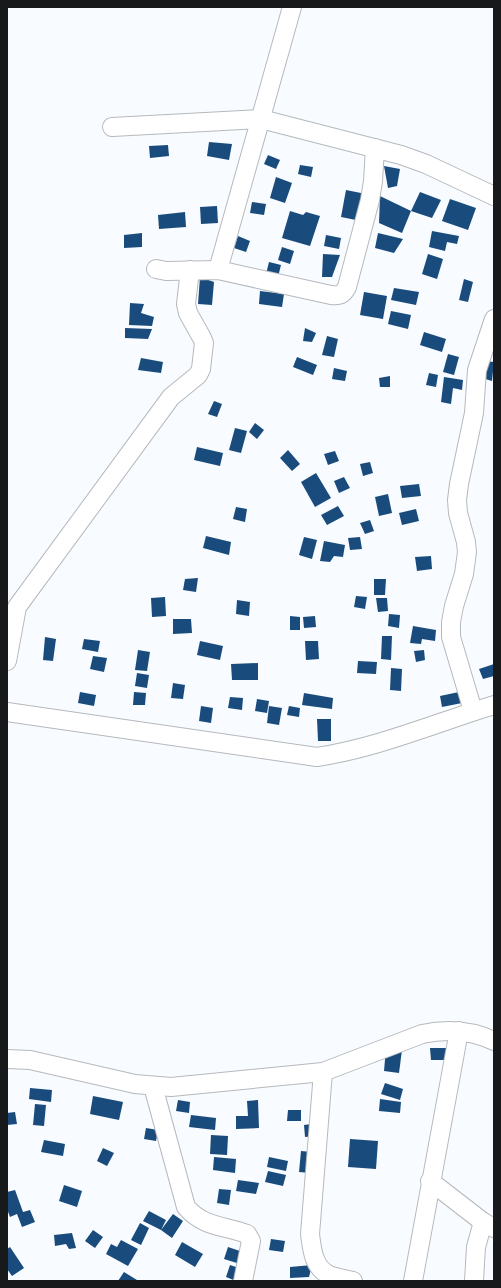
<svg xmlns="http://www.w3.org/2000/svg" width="501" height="1288" viewBox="0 0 501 1288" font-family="Poppins,sans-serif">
	<rect width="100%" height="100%" fill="#f8fbff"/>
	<g fill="#194c7c">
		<polygon points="209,142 232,144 229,160 207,156"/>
		<polygon points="168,145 169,156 150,158 149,146"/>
		<polygon points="268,155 280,160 276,169 264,164"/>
		<polygon points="300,165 313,167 311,177 298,174"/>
		<polygon points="384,166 400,169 397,186 388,188"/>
		<polygon points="276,177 292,183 285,203 270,198"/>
		<polygon points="346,190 366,194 361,221 341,217"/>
		<polygon points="420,192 441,200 432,218 411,211"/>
		<polygon points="380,196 411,211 402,233 379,223"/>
		<polygon points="450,199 476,208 468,230 442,221"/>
		<polygon points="252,202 266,204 264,215 250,213"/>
		<polygon points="217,206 218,223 201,224 200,207"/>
		<polygon points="290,211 303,215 306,212 320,216 310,246 282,238"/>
		<polygon points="185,212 186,227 159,229 158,215"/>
		<polygon points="432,231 459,236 457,244 447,242 445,251 429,247"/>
		<polygon points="142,233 142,247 124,248 124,235"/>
		<polygon points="378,233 403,239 394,253 375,248"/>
		<polygon points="326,235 341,238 339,249 324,246"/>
		<polygon points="238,236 250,241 246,252 234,248"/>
		<polygon points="282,247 294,251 290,264 278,260"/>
		<polygon points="323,254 340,255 332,277 322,277"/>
		<polygon points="428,254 443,259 437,279 422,274"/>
		<polygon points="269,262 281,265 278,277 266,274"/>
		<polygon points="200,277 214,282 212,305 198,304"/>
		<polygon points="464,279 473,282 468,302 459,300"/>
		<polygon points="394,288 419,292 416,305 391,300"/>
		<polygon points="260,291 284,294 282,307 259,304"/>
		<polygon points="364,292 387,296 383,319 360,315"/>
		<polygon points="130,303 144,304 141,313 154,317 152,326 129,325"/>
		<polygon points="391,311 411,315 408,329 388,324"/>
		<polygon points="125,328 152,329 148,339 125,338"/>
		<polygon points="305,328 316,333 312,342 303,341"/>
		<polygon points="424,332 446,339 442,352 420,345"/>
		<polygon points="327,336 338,339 334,357 322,355"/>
		<polygon points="448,354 459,357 454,375 443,372"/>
		<polygon points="297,357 317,365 313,375 293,367"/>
		<polygon points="141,358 163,362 161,373 138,370"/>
		<polygon points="486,361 494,362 492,381 482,378"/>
		<polygon points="334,368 347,371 345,381 332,379"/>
		<polygon points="429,373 438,375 436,387 426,385"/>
		<polygon points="390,376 390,387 380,387 379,378"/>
		<polygon points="444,377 463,380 462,390 453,388 451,404 441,402"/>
		<polygon points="214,401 222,404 217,417 208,414"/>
		<polygon points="255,423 264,430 257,439 249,432"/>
		<polygon points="235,428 247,431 241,453 229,450"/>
		<polygon points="197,447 223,453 220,466 194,460"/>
		<polygon points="288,450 300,464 292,471 280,458"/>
		<polygon points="335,451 339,461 328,465 324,454"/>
		<polygon points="370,462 373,473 363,476 360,464"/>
		<polygon points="316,473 331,498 315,507 301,482"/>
		<polygon points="344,477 350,488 339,493 334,481"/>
		<polygon points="419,484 421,496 402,498 400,486"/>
		<polygon points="388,494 392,513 379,516 375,497"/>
		<polygon points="338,506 344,516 327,525 321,515"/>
		<polygon points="236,507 247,509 245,522 233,519"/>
		<polygon points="416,509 419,521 402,525 399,513"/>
		<polygon points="370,520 374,531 365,534 360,523"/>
		<polygon points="206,536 231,542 229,555 203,548"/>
		<polygon points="304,537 317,540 312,559 299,555"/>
		<polygon points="360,537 362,549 350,550 348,538"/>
		<polygon points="324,541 345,545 343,557 334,556 330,562 320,561"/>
		<polygon points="431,556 432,569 417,571 415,557"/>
		<polygon points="198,578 196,592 183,590 185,579"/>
		<polygon points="374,579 386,579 385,595 374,595"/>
		<polygon points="356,596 367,597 365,609 354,607"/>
		<polygon points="165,597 166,616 152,617 151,598"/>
		<polygon points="376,598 387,598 388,611 378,612"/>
		<polygon points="237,600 250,602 249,616 236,614"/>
		<polygon points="389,614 400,615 399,628 388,626"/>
		<polygon points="290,616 300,617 300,630 290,630"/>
		<polygon points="315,616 316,627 304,628 303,617"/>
		<polygon points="173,619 191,619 192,633 173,634"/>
		<polygon points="413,626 436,630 435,641 422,639 421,644 410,643"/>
		<polygon points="382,636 392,636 391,660 381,659"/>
		<polygon points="45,637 56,639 53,661 43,660"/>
		<polygon points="84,639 100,641 98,652 82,649"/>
		<polygon points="200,641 223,646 220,660 197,655"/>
		<polygon points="305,641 318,641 319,659 306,660"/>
		<polygon points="138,650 150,652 147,671 135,670"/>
		<polygon points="424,650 425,660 416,662 414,651"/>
		<polygon points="93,656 107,658 104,672 90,669"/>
		<polygon points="358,661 377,662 376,674 357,673"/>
		<polygon points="258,663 258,680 232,680 231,664"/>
		<polygon points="494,664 494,676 483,679 479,669"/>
		<polygon points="391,668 402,669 401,691 390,690"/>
		<polygon points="137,673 149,675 147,688 135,686"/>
		<polygon points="173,683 185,685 183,699 171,698"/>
		<polygon points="80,692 96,695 94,706 78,703"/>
		<polygon points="134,692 146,693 145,705 133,705"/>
		<polygon points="459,692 462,703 442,707 440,696"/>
		<polygon points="304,693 333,698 332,709 302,705"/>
		<polygon points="230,697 243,698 242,710 228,708"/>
		<polygon points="257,699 269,701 267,713 255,711"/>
		<polygon points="201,706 213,708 211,723 199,721"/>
		<polygon points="269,706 282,708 279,725 267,723"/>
		<polygon points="289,706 300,708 299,717 287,715"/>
		<polygon points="317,719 331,719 331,741 318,741"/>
		<polygon points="386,1048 402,1050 399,1073 384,1071"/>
		<polygon points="430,1048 447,1048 447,1060 431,1060"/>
		<polygon points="385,1083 403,1089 400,1100 381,1094"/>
		<polygon points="30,1088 52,1090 51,1102 29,1099"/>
		<polygon points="93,1096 123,1102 119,1120 90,1114"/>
		<polygon points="380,1099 401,1102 400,1113 379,1111"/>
		<polygon points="178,1100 190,1102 189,1113 176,1111"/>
		<polygon points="258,1100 259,1128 236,1129 236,1116 248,1116 247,1101"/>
		<polygon points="35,1104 46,1105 44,1126 33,1125"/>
		<polygon points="288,1110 301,1110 301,1121 287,1121"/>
		<polygon points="15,1112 17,1124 7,1125 7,1113"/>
		<polygon points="191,1115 216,1118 215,1130 189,1127"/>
		<polygon points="319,1123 315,1136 305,1137 304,1125"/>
		<polygon points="146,1128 158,1130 156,1141 144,1139"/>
		<polygon points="211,1135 228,1136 227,1155 210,1154"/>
		<polygon points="350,1139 378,1141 376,1169 348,1167"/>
		<polygon points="44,1140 65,1144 63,1156 41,1152"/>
		<polygon points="103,1148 114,1153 107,1166 97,1161"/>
		<polygon points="301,1151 312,1152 311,1173 299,1172"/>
		<polygon points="214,1157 236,1159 235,1173 213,1170"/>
		<polygon points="269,1157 288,1161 286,1171 267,1167"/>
		<polygon points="268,1171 286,1175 283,1186 265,1182"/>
		<polygon points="238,1180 259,1183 256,1194 236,1191"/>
		<polygon points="64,1185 82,1191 77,1207 59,1201"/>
		<polygon points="219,1189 231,1190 229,1205 217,1203"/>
		<polygon points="15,1190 23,1212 30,1210 35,1222 22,1227 17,1214 10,1217 7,1209 7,1192"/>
		<polygon points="149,1211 166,1220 161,1230 173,1214 183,1221 172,1238 161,1230 143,1221"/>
		<polygon points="140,1223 149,1228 141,1245 131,1240"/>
		<polygon points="93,1230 103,1237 95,1248 85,1241"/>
		<polygon points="72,1233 76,1248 69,1249 66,1244 55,1246 54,1235"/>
		<polygon points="271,1239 285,1241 283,1252 269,1250"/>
		<polygon points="121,1240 138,1249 128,1266 106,1254 111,1244 117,1247"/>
		<polygon points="182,1242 203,1254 195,1267 175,1255"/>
		<polygon points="10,1247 24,1268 12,1276 7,1269 7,1249"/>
		<polygon points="228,1247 243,1252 240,1264 224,1259"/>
		<polygon points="230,1265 242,1269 236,1281 226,1277"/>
		<polygon points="312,1265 309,1277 290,1278 290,1267"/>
		<polygon points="124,1272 137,1280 137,1281 118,1281"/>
	</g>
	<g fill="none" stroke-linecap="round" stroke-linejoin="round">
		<defs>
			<g id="street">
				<polyline points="112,127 261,119 401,155 426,164 494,196"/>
				<path d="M 156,269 L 166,271 L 218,270 L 331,295 C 339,296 343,295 347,287 L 370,200 L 373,181 L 375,148"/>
				<polyline points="218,270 292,7"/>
				<polyline points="7,661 17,607 171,397 198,375 201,369 204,343 202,338 188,313 186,304 190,270"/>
				<polyline points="473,711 451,637 451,622 454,606 464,574 467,552 466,542 458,513 457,500 459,484 474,413 477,370 494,319"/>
				<path d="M 7,712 L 317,757 C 377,748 436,723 494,705"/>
				<path d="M 7,1059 L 30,1060 L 135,1084 L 171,1087 L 323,1072 L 422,1034 C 446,1029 471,1030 494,1041"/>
				<path d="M 323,1072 L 310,1234 C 312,1249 313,1267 329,1275 C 336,1278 346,1279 353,1281"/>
				<path d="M 153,1086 L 186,1207 C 204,1228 224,1225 247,1234 L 251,1241 L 243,1281"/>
				<polyline points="430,1181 483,1222 494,1228"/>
				<polyline points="413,1281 459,1031"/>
				<polyline points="474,1281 476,1247 483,1222"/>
			</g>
		</defs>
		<use href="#street" stroke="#b6b9bc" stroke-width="20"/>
		<use href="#street" stroke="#fff" stroke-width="18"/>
	</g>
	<rect width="501" height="1288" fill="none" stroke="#18191a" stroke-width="16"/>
</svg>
